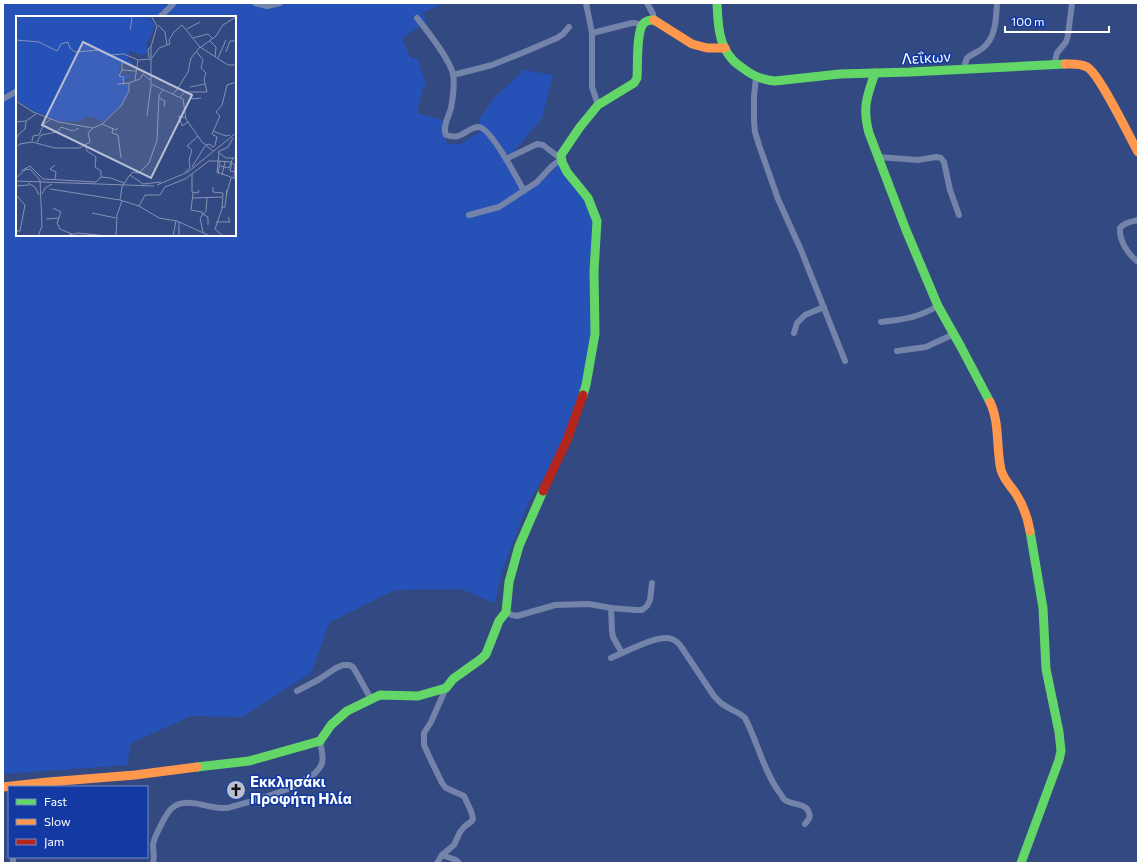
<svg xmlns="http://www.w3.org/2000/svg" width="1141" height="866" viewBox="0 0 1141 866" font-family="Commissioner,sans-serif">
	<rect width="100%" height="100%" fill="#334981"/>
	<path fill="#2652b7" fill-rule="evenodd" d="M 3,3 L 445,3 L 422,13 L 427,22 L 402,38 L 411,59 L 417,58 L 426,84 L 422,91 L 417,113 L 445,121 L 443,130 L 447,144 L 460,144 L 481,132 L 479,120 L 493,99 L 524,70 L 553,75 L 542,118 L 505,162 L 521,190 L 536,186 L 549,175 L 559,163 L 593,212 L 592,327 L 584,376 L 573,416 L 552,464 L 528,503 L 502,571 L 495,603 L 461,589 L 395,590 L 329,623 L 311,673 L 242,717 L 191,716 L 131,743 L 127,765 L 3,774 ZM 17,17 L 235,17 L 235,235 L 17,235 Z"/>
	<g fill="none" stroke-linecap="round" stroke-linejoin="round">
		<g stroke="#7383aa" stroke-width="6">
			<polyline points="255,3 267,6 280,3"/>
			<polyline points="586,3 592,33 592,87 598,105"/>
			<polyline points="647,3 653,14 654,20"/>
			<polyline points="160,17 174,3"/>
			<path d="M 417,18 C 428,32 449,58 453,74 C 455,85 453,97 451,108 C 449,116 442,127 446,135 C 462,141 466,128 478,127 C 490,126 518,180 524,191"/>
			<polyline points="592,33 632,23 636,23 641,26"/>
			<polyline points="1054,64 1057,53 1066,42 1068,35 1072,3"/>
			<path d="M 966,69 L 965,64 L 967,58 C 972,54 978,52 983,48 C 996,37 996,19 997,3"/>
			<polyline points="453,75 492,65 522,53 557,38 563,34 569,27"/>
			<polyline points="756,77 754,96 754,121 755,132 759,145 778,199 801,250 845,361"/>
			<polyline points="3,99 17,91"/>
			<polyline points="878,157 918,160 936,157 941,158 944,162 950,190 959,215"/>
			<polyline points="469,215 499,207 537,182 552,166 561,159 543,145 537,144 506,159"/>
			<path d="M 1138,220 C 1131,222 1125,222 1120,228 C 1119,241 1128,254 1138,262"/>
			<path d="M 881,322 C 905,319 917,318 938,306"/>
			<polyline points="794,333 797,323 805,315 824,307"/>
			<polyline points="897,351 926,347 954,334"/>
			<path d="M 611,608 L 612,631 L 613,637 L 622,653 C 634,648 660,634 672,639 C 675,640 678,643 680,645 L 714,696 C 717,699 720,703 724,705 C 731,710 739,712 745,718 C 758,743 764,773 782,796 C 783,799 786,801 789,802 C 796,805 807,804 809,813 C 811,818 808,820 805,824"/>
			<polyline points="506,612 512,615 517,616 555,605 589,604 611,608 636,610 642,610 647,606 650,600 652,583"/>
			<polyline points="611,658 622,653"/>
			<polyline points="297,691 318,680 336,668 343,665 349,665 353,667 356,672 371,699"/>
			<polyline points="442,855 456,860 459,863"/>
			<polyline points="13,863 13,857"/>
			<path d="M 153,863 C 155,855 153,852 153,845 C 154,838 157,833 160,827 C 167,813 172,801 191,803 C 205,804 213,809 228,808 C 250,801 314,787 322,763 C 324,756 321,748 320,741"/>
			<polyline points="437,863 442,855 454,845 460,832 464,827 472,821 473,819 471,811 464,796 446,788 442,783 428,754 424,745 424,733 431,722 446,688"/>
		</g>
		<g stroke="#63d668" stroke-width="9">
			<path d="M 717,3 C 718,22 718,44 732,59 C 735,63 740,66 744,69 C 753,76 763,80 775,81 L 840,74 L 910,72 L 1065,64"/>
			<path d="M 875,73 C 867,96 862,108 869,133 L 906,230 L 938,306 L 961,347 L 990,402"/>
			<path d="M 583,395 L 586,385 L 595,334 L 594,271 L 597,221 L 588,198 L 567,172 L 562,162 L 561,155 L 580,127 L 598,105 L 634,83 L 637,78 C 638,66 636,33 643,24 C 646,20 650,20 654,20"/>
			<polyline points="197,767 249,761 320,741 331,725 347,711 380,695 418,696 446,688 453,679 481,659 486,654 499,621 506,612 509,582 519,546 543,491"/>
			<polyline points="1021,863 1059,760 1061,751 1059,732 1046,669 1043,608 1030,531"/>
		</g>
		<g stroke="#ff974d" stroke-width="9">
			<polyline points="654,20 692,44 707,48 725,48"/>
			<path d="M 1065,64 C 1072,64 1080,63 1087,67 C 1099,73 1129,136 1138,152"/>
			<path d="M 990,402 C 1000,423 996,448 1001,470 C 1004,480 1010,485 1016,494 C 1023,505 1028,519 1030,531"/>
			<polyline points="3,787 48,782 135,775 197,767"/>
		</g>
		<polyline stroke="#b3261e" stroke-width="9" points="543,491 567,440 583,395"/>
	</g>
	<defs>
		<symbol id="church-disc" viewBox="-11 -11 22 22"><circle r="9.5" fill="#b8bfd3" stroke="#123aa2"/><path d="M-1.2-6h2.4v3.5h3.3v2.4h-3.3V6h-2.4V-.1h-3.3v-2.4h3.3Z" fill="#111"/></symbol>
	</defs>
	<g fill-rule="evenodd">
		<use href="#church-disc" x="225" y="779" width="22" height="22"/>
	</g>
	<g text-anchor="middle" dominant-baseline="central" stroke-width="3" stroke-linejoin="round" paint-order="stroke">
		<g font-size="15" fill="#fff" stroke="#123aa2">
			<text transform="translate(926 57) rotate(-3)">Λεΐκων</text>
		</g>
		<g font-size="15" font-weight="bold" fill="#fff" stroke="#123aa2" text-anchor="start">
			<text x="250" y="781">Εκκλησάκι<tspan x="250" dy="17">Προφήτη Ηλία</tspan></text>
		</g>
	</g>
	<g transform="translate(16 16)">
		<rect width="220" height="220" fill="#334981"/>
		<path d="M 0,0 L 131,0 L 139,9 L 130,29 L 132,37 L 126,39 L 114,35 L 111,43 L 116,45 L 116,48 L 103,48 L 103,59 L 116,59 L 107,65 L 108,69 L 112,68 L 113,74 L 104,90 L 86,106 L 77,101 L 69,101 L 65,105 L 43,105 L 18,95 L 0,84 Z" fill="#2652b7"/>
		<path fill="none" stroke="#8592b3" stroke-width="1" d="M 135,0 L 141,10 L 135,31 L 135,68 L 167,83 L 170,103 L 186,126 L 197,135M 142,9 L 149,16 L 151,29 L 154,28 L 153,24 L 158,16 L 166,9 L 184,31 L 212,49 L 220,49M 171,13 L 184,6M 114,14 L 116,3 L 114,0M 177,22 L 192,18 L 197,23M 0,24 L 23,26 L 41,35 L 45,28 L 52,26 L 54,32 L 59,36 L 84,34 L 93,39 L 108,38 L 122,44 L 135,43M 194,25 L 200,31 L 199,41M 185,31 L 200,20 L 207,9 L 220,1M 210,36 L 214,25 L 220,25M 133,42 L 132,33 L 135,31M 136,42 L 143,32 L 151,29M 202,42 L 210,24M 106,47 L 106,54 L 103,60 L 107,61 L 108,69M 106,54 L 120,55M 119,64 L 122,44M 101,68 L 113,67M 174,71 L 189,68M 147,74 L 143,79 L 141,124 L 133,147 L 123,157 L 117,156 L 113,160 L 106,171 L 104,184 L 123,190 L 143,202 L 161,205 L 194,220M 175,77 L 176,83 L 185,82M 156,78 L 160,75 L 172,56 L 175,42 L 184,31M 164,81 L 169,76 L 191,76 L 188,63 L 190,57 L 185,52 L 187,44 L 180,35M 143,82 L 149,85 L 148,91M 0,85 L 17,96 L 43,106 L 77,112 L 86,108 L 105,90 L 113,75 L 113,67 L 124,63 L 127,58 L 134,64M 131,100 L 135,69M 170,102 L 163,100 L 166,110 L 172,106M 0,106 L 10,105 L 20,98M 86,108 L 100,114 L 102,112M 97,112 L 96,117 L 102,119 L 105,142M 197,115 L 210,120 L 214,119M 0,125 L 2,119 L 9,113 L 10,105M 16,125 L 17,120 L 23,119 L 28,108 L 35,103M 21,126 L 25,119 L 41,116 L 45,111 L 57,115 L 63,112M 69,128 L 71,135 L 80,141 L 79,151 L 85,155 L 85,161M 190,129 L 193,128 L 197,131 L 199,129 L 201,121 L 196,118 L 204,100 L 200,96 L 206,89 L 211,69 L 220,66 L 220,57M 0,131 L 4,128 L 16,126 L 39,132 L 64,132 L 74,126 L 72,117 L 77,112M 202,136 L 210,142 L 220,142M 202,136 L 212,131 L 217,122M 203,137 L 201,156 L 220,163M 202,145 L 215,146 L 217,142M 216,147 L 214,155 L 220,156M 39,149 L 34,153 L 40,156 L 39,163M 204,150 L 213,152 L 215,146 L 220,150M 176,151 L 189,130M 5,155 L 14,150 L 27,163 L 80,166 L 85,161 L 95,162 L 108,167M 169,156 L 174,152 L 173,144 L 176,134 L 171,130 L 182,120M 176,158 L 176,176 L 182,177 L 183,174M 202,158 L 204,145M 114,159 L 127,168 L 145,166M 206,159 L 209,146M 0,162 L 9,154 L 14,153 L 24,164 L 26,210 L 22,220M 218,162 L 219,149M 0,165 L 138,170M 12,167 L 19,171 L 23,179M 141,169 L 172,156 L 220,117M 0,170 L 13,169M 197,171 L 197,176 L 207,177 L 206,193 L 199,213 L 207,220M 34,173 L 104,184M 177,177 L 175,194 L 186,196 L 186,199M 26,178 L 29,172 L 36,168M 0,179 L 9,189 L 4,215 L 0,215M 210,180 L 215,162M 176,182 L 206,181M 123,190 L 129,179 L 144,179 L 149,171 L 169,163 L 193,145 L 202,145M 205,191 L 209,191 L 211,174M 37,192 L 45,196 L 41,207 L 44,213 L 56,218M 76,197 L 100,202M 187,198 L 192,201 L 192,209M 30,203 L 43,202M 200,206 L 214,206 L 212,201M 187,216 L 184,202 L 190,195 L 191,182M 163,219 L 163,206M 49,220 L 62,217 L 90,220M 100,220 L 101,199 L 106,185M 157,220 L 160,205"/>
		<path fill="#b8bfd3" fill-opacity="0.15" stroke="#b8bfd3" stroke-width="2" d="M 67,26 L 176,79 L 135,162 L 26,109 Z"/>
		<rect width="220" height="220" fill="none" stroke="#fff" stroke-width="2"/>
	</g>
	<rect width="1141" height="866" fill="none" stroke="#ffffff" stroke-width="8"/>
	<rect x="8" y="786" width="140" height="72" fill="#123aa2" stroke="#7189c7"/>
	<rect x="16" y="799" width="20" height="6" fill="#63d668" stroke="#7189c7"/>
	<text x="44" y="806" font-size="12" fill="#ffffff">Fast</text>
	<rect x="16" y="819" width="20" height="6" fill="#ff974d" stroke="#7189c7"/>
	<text x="44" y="826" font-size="12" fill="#ffffff">Slow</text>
	<rect x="16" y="839" width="20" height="6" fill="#b3261e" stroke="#7189c7"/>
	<text x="44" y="846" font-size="12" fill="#ffffff">Jam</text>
	<path d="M1005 26v6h104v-6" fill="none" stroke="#ffffff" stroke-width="2"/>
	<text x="1011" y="26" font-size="12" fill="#ffffff" stroke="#123aa2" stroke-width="3" paint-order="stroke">100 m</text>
</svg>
